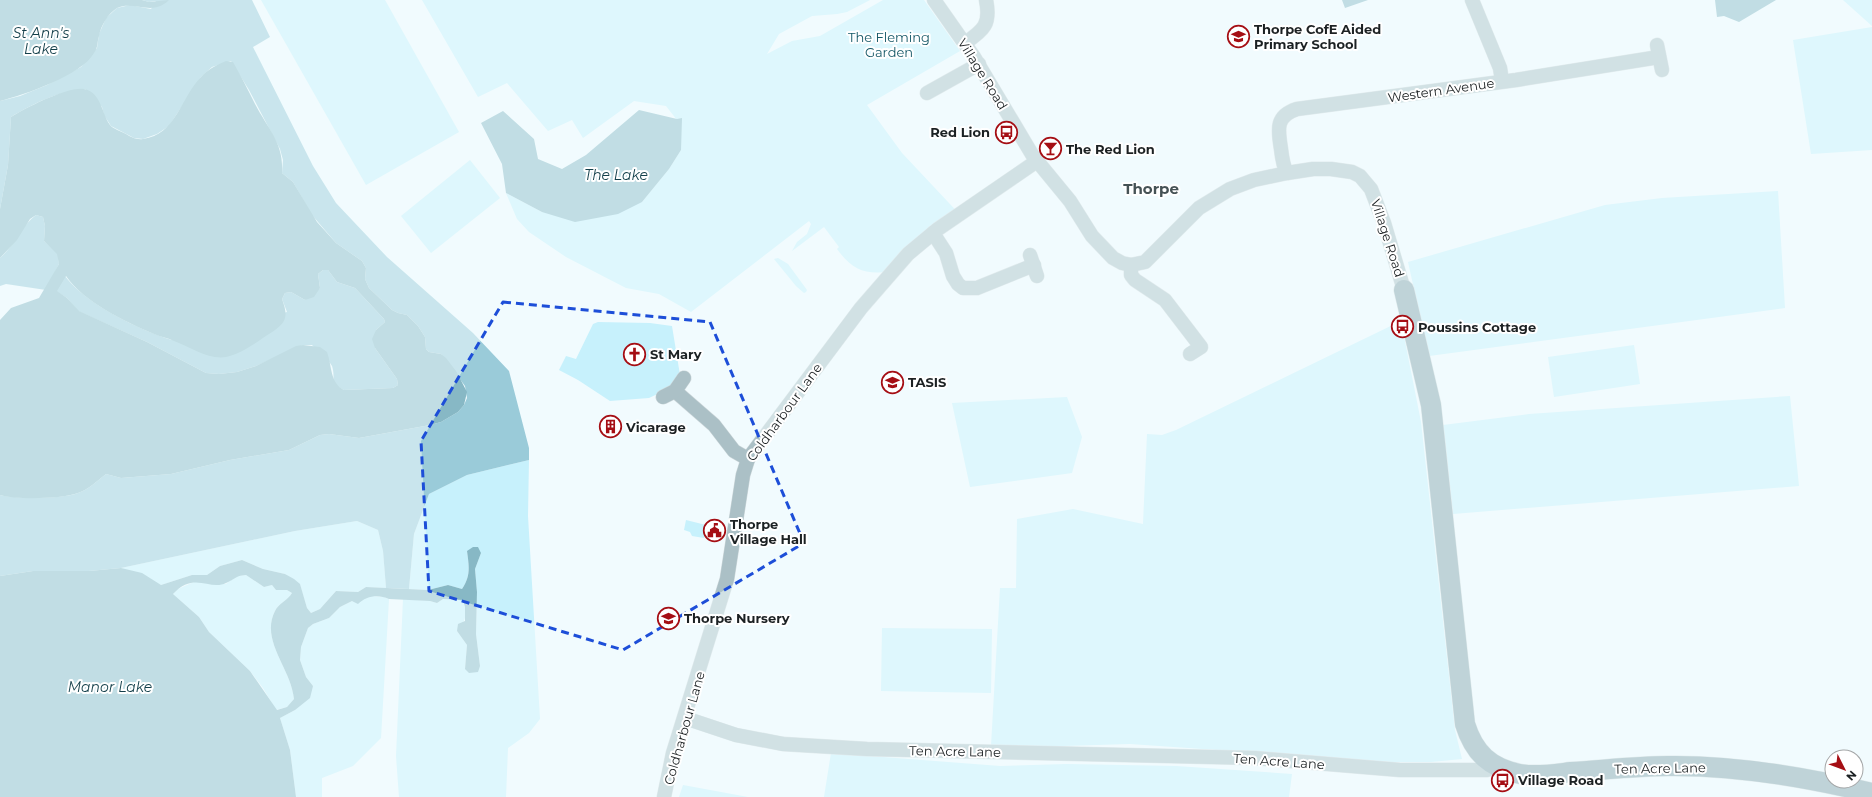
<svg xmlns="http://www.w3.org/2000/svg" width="1872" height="797" viewBox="0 0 1872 797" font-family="Montserrat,sans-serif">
	<rect width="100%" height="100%" fill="#f1fbfe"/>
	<g fill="#c7f1fc">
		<polygon points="261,0 385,0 459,132 366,185"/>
		<path d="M 422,0 L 870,0 L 847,12 L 837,14 L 812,16 L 779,34 L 767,54 L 792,41 L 820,36 L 883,0 L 924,0 L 960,51 L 867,105 L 902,153 L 964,219 L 887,272 C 862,274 852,269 837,249 L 839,247 L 824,227 L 792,251 L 797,242 L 807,234 L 811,224 L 809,221 L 691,312 L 659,294 L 626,288 L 566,257 L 529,232 L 517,219 L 506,193 L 542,212 L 642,202 L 669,169 L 681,150 L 677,120 L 666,106 L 634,101 L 583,138 L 572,120 L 548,131 L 507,83 L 478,97 Z"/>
		<polygon points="1843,0 1872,0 1872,26"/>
		<polygon points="1872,27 1872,150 1811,154 1793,40"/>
		<polygon points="470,160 500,198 431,253 401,216"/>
		<polygon points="1778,191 1785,308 1429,356 1408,262 1605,205 1662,198"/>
		<polygon points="778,258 788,264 807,290 806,292 804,293 796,286 774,259"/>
		<polygon points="1401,321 1421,422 1455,730 1462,759 1431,762 1389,762 1130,744 1029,747 991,746 1000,588 1016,588 1017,519 1073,509 1143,524 1147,434 1162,435 1176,430"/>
		<polygon points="598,322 650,323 672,326 680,375 668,389 649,398 610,401 578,380 559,370 566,356 576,359 593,324"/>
		<polygon points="1634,345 1640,384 1554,397 1548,357"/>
		<polygon points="1790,396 1799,486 1453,514 1443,425 1529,414"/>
		<polygon points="1067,397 1082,437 1072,473 970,487 952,403"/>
		<path d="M 529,460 L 528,516 L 540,719 L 529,733 L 508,748 L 506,797 L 399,797 L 396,756 L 403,599 L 430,601 L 437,603 L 443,599 L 463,600 C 468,615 466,620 457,631 L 467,645 L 465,669 L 480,666 L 476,634 L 477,592 L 475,569 L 481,553 L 467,551 C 469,566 471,576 462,589 L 448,585 L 428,590 L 409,589 L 414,534 L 429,494 L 467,475 Z"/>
		<polygon points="686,520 706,525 704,538 692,536 690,532 684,530"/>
		<polygon points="357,521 378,530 383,551 386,588 366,587 358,592 336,591 320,609 311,613 307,608 300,585 285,574 263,569 242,560 220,566 207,575 192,575 161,585 121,568 295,531"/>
		<path d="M 246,575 L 264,587 L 272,585 L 276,590 L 287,590 L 292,593 C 288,600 278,604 275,611 C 260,641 291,668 294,699 L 287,707 L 276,710 L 263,688 L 250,671 L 209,632 L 199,617 L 173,594 L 178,589 L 196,581 L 212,584 L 226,584 L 236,576 Z"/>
		<polygon points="372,596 384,597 389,599 381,738 353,766 322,778 322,797 296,797 290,750 280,718 295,710 313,686 306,677 300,660 301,647 308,628 313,624 329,618 340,607 352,601"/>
		<polygon points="882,628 992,629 991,693 881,691"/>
		<polygon points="831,753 1000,766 1067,764 1176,766 1292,774 1289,797 824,797"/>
		<polygon points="683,785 748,797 679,797"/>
	</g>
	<g fill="#9acbd9">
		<path d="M 142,0 L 252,0 L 270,37 L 253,47 L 313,166 L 336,203 L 387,257 L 473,333 L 509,371 L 529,448 L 529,460 L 467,475 L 429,494 L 414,534 L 409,589 L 386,588 L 383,551 L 378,530 L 357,521 L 295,531 L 121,568 L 89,571 L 33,571 L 0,576 L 0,495 C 16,499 62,499 78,493 C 88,490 97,481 106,474 L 121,478 L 171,474 L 230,460 L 289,450 L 320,435 L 329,434 L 359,438 L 430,425 L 441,422 L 458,412 L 464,405 L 467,398 L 465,386 L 441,354 L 429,352 L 426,349 L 425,337 L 418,326 L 407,315 L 398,313 L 392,310 L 369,288 L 365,279 L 366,268 L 362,261 L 336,243 L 312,215 L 293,182 L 282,173 L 283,160 L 280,149 L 249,90 L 231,61 L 212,67 L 201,77 L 169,126 L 157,134 L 143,139 L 134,138 L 111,126 L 104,115 L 102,107 L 85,89 C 59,91 32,104 11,117 L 8,165 L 0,209 L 0,101 L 20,96 L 47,85 L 81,67 L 97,48 L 99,34 L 106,18 L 117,8 L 130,5 L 151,9 L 156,1 L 149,2 Z"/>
		<path d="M 36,215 L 43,217 L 45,226 L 44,241 L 58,254 L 59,264 L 46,290 L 6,284 L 0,286 L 0,258 C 15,245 22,225 36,215 Z"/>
		<path d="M 323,270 L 328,270 L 337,282 L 355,288 L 384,319 L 385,322 L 376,330 L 375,348 L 397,379 L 398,385 L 393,388 L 344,390 C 329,383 336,378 332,366 C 328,359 317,351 312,345 L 303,345 L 256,366 L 237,372 L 219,374 L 206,373 L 147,342 L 78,311 L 67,298 L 56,291 L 65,276 C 86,304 139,330 172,340 L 287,312 L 282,299 L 285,293 L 291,292 L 305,300 L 320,288 L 318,274 Z"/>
	</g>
	<g fill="#87b8c5" fill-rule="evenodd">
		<path d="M 0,0 L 142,0 L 149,2 L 169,0 C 152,17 134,0 117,8 C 108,14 101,25 99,36 C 97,42 98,48 94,53 C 82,75 24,95 0,101 Z"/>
		<polygon points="1342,0 1368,0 1345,8"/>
		<polygon points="1715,0 1776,0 1739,22 1724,16 1717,17"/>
		<path d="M 226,61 L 233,62 C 241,76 248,90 255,104 C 268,129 284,143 282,173 L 293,182 L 317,222 L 336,243 L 362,261 L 366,268 L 365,279 L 369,288 L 392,310 L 398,313 L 407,315 L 418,326 L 425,337 L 426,349 L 429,352 L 441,354 L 446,358 L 456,371 L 467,392 L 464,405 L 458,412 L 441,422 L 430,425 L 359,438 L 329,434 L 320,435 L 289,450 L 230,460 L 171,474 L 121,478 L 106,474 C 97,481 88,490 78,493 C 61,499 17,500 0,495 L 0,320 L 11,308 L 39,298 L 59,264 L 57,254 L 44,241 L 45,226 L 43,217 L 36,215 L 30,219 L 17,240 L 0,258 L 0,209 L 8,165 L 11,117 C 26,108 66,87 84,89 C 101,92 102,114 110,125 C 113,129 121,131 126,134 C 131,137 136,140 143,139 C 176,135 181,97 201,77 C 208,69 217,65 226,61 ZM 323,270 L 328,270 L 337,282 L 355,288 L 384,319 L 385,322 L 376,330 L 372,339 L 375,348 L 397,379 L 398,385 L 393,388 L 344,390 C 330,383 332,366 327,352 L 320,347 L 303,345 L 296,346 L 256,366 L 237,372 L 219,374 L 206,373 L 147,342 L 79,311 L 67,298 L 57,291 L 66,276 C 85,303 124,321 154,334 C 161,337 168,338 174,341 C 190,347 209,360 226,357 C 241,354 257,342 269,334 C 286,323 289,318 282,299 L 285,293 L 291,292 L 305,300 L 314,297 L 320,288 L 318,274 Z"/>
		<polygon points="639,110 677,119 682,118 681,150 669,169 642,202 618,214 575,222 542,212 506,193 502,164 481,123 503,111 534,139 538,159 562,169 586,155"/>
		<path d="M 473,547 L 478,547 L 481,553 L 475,569 L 477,592 L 476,634 L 480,666 L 478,672 L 469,673 L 465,669 L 467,645 L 457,631 L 458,624 L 465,621 L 465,607 L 463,600 L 443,599 L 437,603 L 430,601 L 389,599 C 378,594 366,596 358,604 L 352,601 L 340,607 L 329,618 L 313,624 L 308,628 L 301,647 L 300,660 L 306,677 L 313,686 L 310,698 L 295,710 L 280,718 L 290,750 L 296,797 L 0,797 L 0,576 L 33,571 L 89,571 L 121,568 L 142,573 L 161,585 L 192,575 L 207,575 L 220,566 L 242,560 L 263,569 L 285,574 L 294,579 L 300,584 L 307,608 L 311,613 L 320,609 L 336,591 L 358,592 L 366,587 L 428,590 L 448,585 L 462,589 C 471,576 469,566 467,551 ZM 246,575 L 264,587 L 272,585 L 276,590 L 287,590 L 292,593 C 288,600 278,604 275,611 C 260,641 291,668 294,699 L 287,707 L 277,710 L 250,671 L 209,632 L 199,617 L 173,594 C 194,571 210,591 226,583 C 236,579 234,576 246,575 Z"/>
	</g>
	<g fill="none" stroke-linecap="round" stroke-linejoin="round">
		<defs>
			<g id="street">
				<polyline points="934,0 974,57 1033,156 1070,201 1092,236 1113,258 1122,263 1131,265 1145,262 1199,208 1230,189 1254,180 1287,173 1313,169 1331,169 1352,172 1360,176 1371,189 1384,223 1404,290"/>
				<polyline points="1472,0 1500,68 1502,81"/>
				<path d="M 965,43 C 984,30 991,24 986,0"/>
				<polyline points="1657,45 1662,70"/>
				<polyline points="927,93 979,64"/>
				<path d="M 1287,173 C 1283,166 1282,158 1281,149 C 1278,130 1275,116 1297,109 L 1516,80 L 1659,57"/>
				<polyline points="933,233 946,253 953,276 958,284 963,288 977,288 1034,265"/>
				<polyline points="1030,255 1037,276"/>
				<polyline points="1131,265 1131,275 1135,280 1165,300 1201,347 1190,354"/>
				<polyline points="675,391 714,425 734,451 748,459"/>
				<polyline points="663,397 675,391 684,378"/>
				<polyline points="685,718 736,735 783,744 867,749 1255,758 1400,770 1487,770 1494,766"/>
				<polyline points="664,797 673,753 727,579 743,475 748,459 861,308 908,254 938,229 1037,161"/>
			</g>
			<path id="secondary" d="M 1404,290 L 1431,405 L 1465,724 C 1474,753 1490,768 1520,774 C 1536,777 1554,774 1571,772 C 1603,770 1636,766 1668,766 C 1737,765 1805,777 1872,793"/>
		</defs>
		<use href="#street" stroke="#cfd8db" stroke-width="15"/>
		<use href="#secondary" stroke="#cfd8db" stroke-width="21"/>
		<use href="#street" stroke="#abc0c6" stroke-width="14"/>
		<use href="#secondary" stroke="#84a3ac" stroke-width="20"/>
	</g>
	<path d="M0 0H1872V797H0ZM 503,302 L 710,322 L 804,543 L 623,650 L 429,591 L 421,441 Z" fill="#f1fbfe" fill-opacity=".55" fill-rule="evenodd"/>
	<path fill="none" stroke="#1d4ed8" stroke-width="3" stroke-dasharray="8 5" stroke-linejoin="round" d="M 503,302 L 710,322 L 804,543 L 623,650 L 429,591 L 421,441 Z"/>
	<defs>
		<symbol id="school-ring" viewBox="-11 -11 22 22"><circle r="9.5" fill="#fff" stroke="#a50e14" stroke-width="1.5"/><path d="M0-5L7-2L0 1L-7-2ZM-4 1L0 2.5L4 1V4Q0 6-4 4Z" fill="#a50e14"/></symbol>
		<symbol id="bus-ring" viewBox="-11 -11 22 22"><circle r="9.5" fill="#fff" stroke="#a50e14" stroke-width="1.5"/><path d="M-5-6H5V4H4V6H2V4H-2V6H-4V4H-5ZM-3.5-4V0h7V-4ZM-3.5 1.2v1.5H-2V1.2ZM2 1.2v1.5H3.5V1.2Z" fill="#a50e14"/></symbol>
		<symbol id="bar-ring" viewBox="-11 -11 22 22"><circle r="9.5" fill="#fff" stroke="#a50e14" stroke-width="1.5"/><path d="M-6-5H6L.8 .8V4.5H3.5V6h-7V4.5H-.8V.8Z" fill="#a50e14"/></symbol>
		<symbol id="church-ring" viewBox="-11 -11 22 22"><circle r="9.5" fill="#fff" stroke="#a50e14" stroke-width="1.5"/><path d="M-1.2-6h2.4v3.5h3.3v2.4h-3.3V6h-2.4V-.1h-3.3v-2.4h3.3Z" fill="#a50e14"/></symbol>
		<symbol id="building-ring" viewBox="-11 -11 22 22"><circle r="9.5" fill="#fff" stroke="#a50e14" stroke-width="1.5"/><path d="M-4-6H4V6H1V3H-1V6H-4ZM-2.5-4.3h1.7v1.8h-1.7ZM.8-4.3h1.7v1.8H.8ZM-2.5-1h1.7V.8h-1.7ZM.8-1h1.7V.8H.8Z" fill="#a50e14"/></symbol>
		<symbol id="civic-ring" viewBox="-11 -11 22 22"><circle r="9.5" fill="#fff" stroke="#a50e14" stroke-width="1.5"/><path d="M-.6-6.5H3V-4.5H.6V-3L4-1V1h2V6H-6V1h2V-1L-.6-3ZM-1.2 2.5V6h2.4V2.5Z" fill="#a50e14"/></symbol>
	</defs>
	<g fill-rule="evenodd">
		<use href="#school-ring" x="1226" y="24" width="25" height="25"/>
		<use href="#bus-ring" x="994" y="120" width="25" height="25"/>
		<use href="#bar-ring" x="1038" y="136" width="25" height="25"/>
		<use href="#bus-ring" x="1390" y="314" width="25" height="25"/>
		<use href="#church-ring" x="622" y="342" width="25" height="25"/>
		<use href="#school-ring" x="880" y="370" width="25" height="25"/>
		<use href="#building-ring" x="598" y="414" width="25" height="25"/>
		<use href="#civic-ring" x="702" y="518" width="25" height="25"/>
		<use href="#school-ring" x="656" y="606" width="25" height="25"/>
		<use href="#bus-ring" x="1490" y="768" width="25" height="25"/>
	</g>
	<g text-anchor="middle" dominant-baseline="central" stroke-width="4" stroke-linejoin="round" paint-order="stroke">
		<g font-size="13" font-weight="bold" fill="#1c2123" stroke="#fff" text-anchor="start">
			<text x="1254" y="29">Thorpe CofE Aided<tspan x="1254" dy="15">Primary School</tspan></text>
			<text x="990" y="132" text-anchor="end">Red Lion</text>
			<text x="1066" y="149">The Red Lion</text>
			<text x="1418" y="327">Poussins Cottage</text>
			<text x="650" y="354">St Mary</text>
			<text x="908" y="382">TASIS</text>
			<text x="626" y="427">Vicarage</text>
			<text x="730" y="524">Thorpe<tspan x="730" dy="15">Village Hall</tspan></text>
			<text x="684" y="618">Thorpe Nursery</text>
			<text x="1518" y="780">Village Road</text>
		</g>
		<g font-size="13" fill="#145766" stroke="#fff">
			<text x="889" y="37">The Fleming<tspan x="889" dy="15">Garden</tspan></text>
		</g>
		<g font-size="13" fill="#1c2123" stroke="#fff">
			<text transform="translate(983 74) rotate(58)">Village Road</text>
			<text transform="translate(1441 90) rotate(-8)">Western Avenue</text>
			<text transform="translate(1388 238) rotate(72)">Village Road</text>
			<text transform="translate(784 412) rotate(-54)">Coldharbour Lane</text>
			<text transform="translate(684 728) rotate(-74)">Coldharbour Lane</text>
			<text transform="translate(955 751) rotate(1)">Ten Acre Lane</text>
			<text transform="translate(1279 761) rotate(4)">Ten Acre Lane</text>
			<text transform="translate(1660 768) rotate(-1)">Ten Acre Lane</text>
		</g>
		<g font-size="14" font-style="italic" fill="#133f4a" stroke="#fff">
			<text x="41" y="33">St Ann's<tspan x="41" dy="16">Lake</tspan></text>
			<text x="616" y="175">The Lake</text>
			<text x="110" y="687">Manor Lake</text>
		</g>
		<g font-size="15" font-weight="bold" fill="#465255" stroke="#fff">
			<text x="1151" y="188">Thorpe</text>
		</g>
	</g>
	<g transform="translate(1844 769) rotate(132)"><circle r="19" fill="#ffffff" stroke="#a4a6a7"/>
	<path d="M0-3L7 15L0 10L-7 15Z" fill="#a50e14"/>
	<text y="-6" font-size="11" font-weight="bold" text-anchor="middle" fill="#1c2123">N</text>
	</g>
</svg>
